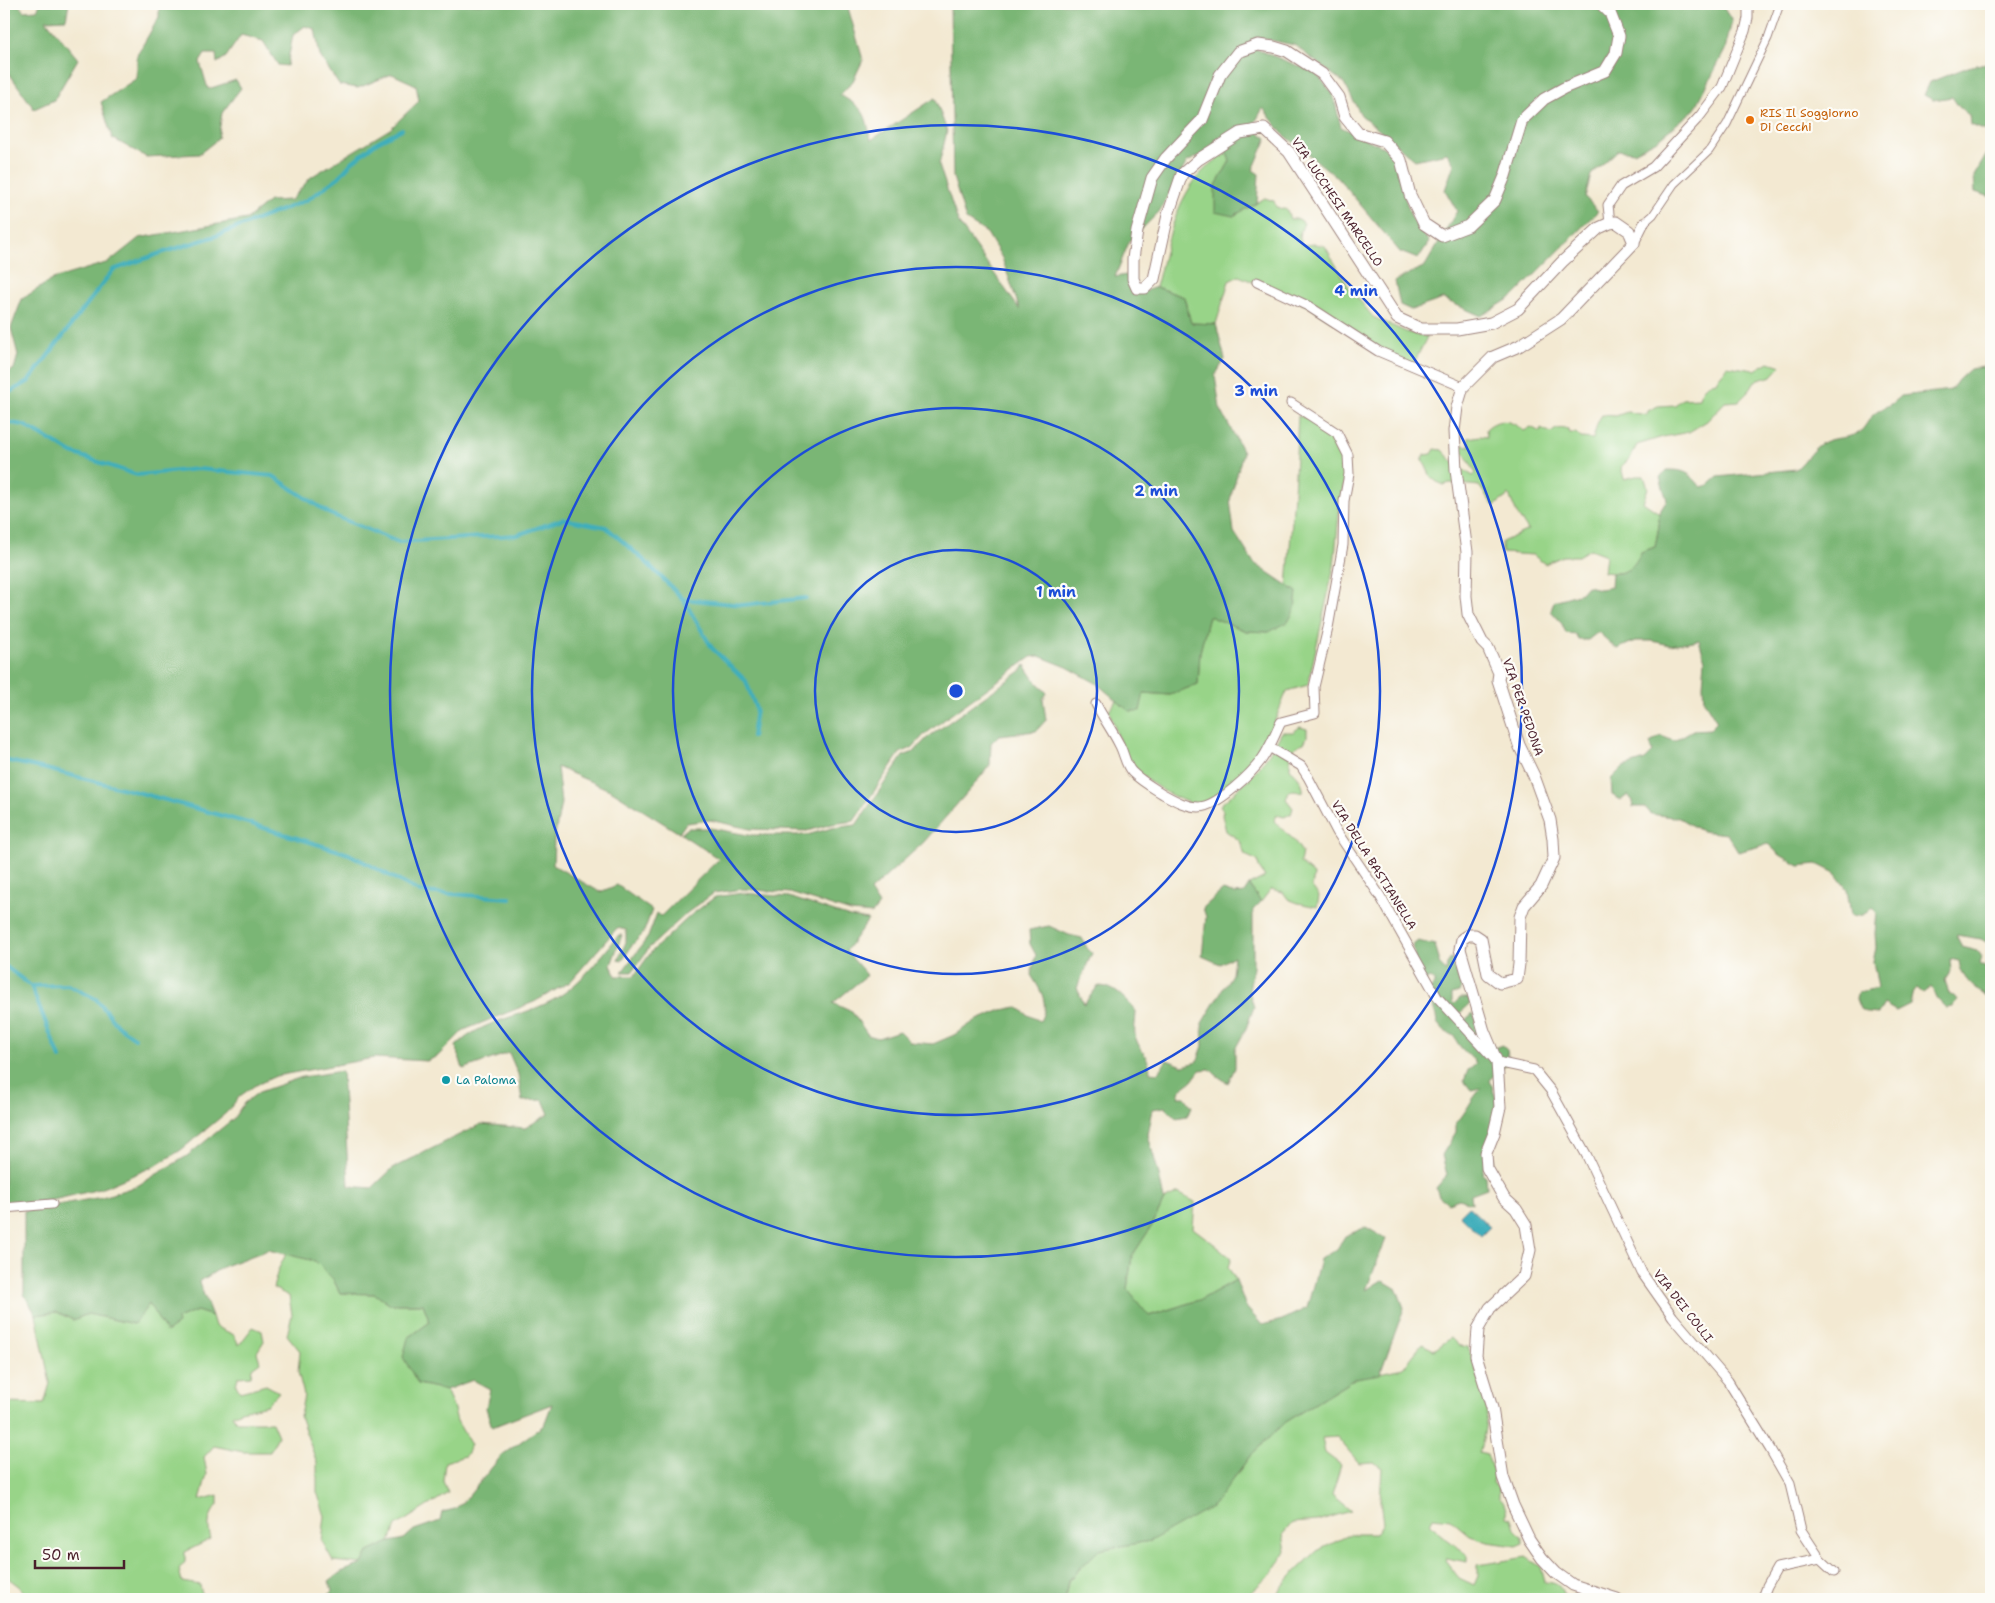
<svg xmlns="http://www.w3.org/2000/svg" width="1995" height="1603" viewBox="0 0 1995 1603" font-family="'Shantell Sans',sans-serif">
	<rect width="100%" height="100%" fill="#fdfcf7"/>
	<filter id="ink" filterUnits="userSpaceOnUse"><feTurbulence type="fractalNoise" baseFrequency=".02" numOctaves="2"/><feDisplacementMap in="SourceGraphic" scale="10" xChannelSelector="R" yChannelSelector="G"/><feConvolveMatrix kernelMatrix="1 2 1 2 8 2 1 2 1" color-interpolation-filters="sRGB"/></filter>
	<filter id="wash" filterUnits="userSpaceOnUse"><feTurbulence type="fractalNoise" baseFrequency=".0096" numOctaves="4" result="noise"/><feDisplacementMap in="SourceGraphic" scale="20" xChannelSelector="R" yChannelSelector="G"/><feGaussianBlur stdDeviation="1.12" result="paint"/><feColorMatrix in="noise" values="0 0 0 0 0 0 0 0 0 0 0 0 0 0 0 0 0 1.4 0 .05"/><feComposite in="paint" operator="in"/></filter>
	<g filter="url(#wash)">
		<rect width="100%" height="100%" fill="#f3e9d2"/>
		<g fill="#98d488" stroke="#717a5a">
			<path d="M 1227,153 L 1230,161 L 1215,187 L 1233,216 L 1265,198 L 1274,201 L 1276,207 L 1287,210 L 1290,219 L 1299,219 L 1304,223 L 1299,235 L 1302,245 L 1315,244 L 1325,246 L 1348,286 L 1373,317 L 1406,332 L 1427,337 L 1413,365 L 1378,351 L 1308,306 L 1239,276 L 1229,281 L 1216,324 L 1191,323 L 1184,297 L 1156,287 C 1167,247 1174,199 1205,169 C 1211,163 1220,158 1227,153 Z"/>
			<path d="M 1769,362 L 1781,366 L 1772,376 L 1755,381 L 1748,392 L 1739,401 L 1725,402 L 1707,421 L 1689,432 L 1663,437 L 1637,445 L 1630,458 L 1621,467 L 1624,479 L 1636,476 L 1644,476 L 1648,488 L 1643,502 L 1659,513 L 1659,526 L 1655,547 L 1641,552 C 1633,571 1624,575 1604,572 L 1606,555 L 1590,549 L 1578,556 L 1563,556 L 1545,564 L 1533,555 L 1502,553 L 1502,542 L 1528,530 L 1517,514 L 1509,495 L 1494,506 L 1479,486 L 1450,483 L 1444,485 L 1437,482 L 1431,477 L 1422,458 L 1424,455 L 1432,454 L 1435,449 L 1442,450 L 1455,464 L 1473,476 L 1476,473 L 1464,453 L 1460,450 L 1462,445 L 1470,446 L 1468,438 L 1480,436 L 1487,437 L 1486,429 C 1499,417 1511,420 1524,431 L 1531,427 L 1540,432 L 1541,428 L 1551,433 C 1557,427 1561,428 1568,430 L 1570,433 L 1576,433 L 1581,438 L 1593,439 C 1596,430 1596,423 1602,415 L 1616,416 L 1627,412 L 1647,415 L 1648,411 L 1658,406 L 1675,405 L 1682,399 L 1699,398 C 1702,388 1706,384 1716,382 C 1719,375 1724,373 1727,366 L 1755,370 Z"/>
			<path d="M 1298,416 L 1307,418 L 1335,436 L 1343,455 L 1346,473 L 1340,502 L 1334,566 L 1308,685 L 1287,691 C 1279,709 1268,742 1257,757 C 1249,768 1212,804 1199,804 C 1179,804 1143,779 1130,764 C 1123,755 1114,724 1109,711 L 1118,699 L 1129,711 L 1144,693 L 1170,695 L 1198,684 L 1200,652 L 1209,616 L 1246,631 L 1269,632 L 1297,592 L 1287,586 L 1294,494 Z"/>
			<path d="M 1300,727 L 1307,729 L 1307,737 L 1304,743 C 1290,747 1290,756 1290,769 C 1297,774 1304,783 1303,792 L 1294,790 L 1289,791 L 1286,799 L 1293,808 L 1291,814 L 1284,817 L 1277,815 L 1274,821 L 1293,839 L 1302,852 L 1300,863 L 1314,875 L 1312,887 L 1319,896 L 1317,907 L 1298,903 L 1288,899 L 1283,892 L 1271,889 L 1261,902 L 1249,885 L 1265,877 L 1259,868 L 1258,861 L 1245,855 L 1240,841 L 1226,831 L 1222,815 L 1223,811 L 1220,805 C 1248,781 1264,765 1282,732 L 1293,732 Z"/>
			<polygon points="1178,1193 1195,1202 1193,1228 1218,1247 1231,1258 1228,1267 1236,1280 1202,1299 1148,1316 1127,1289 1132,1256 1153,1224 1164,1200"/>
			<polygon points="286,1254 315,1261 333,1279 340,1293 375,1294 389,1304 423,1304 430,1322 408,1338 418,1384 446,1390 453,1406 457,1421 471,1445 465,1456 445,1462 443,1481 448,1493 396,1526 390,1542 368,1552 362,1564 333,1561 322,1541 325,1516 317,1492 317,1463 300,1416 304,1395 298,1372 300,1351 287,1335 292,1315 289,1296 273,1288 278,1270"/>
			<path d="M 149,1304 L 177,1319 L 197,1311 L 212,1316 L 215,1326 L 234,1335 L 239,1345 L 253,1327 L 262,1331 L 264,1341 L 257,1352 L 260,1362 L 252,1368 L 251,1376 L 238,1377 L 236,1385 L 240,1392 L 266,1385 L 279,1392 L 267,1405 L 241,1411 L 232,1415 L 237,1422 L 272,1422 L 278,1436 L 270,1452 L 243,1452 L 214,1446 L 204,1457 L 207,1474 L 200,1500 L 218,1495 L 218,1505 C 208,1515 207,1526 211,1539 L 185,1552 L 185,1562 L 179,1569 L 182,1582 L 200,1585 L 202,1595 L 206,1599 L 28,1599 L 20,1587 L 8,1578 L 4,1580 L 4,1403 L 44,1404 L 50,1383 L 36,1315 L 57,1312 L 73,1320 L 88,1314 L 134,1324 Z"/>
			<path d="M 1451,1338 L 1458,1345 L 1468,1347 L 1482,1387 L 1483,1398 L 1488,1409 L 1483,1440 L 1479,1452 L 1487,1454 L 1494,1475 L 1492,1483 L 1499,1488 L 1499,1498 C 1505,1501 1506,1510 1507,1517 L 1512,1519 L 1515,1529 L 1523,1537 L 1523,1543 L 1516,1546 L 1488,1542 L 1470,1536 L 1450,1519 L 1433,1517 L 1430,1523 L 1440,1534 L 1467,1554 L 1467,1562 L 1446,1558 L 1445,1560 L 1459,1578 L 1474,1585 L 1478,1576 L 1478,1565 L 1526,1557 L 1541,1567 L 1545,1582 C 1557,1583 1561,1585 1564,1597 L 1575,1595 L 1588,1596 L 1590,1599 L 1273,1599 L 1290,1577 L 1317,1551 L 1351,1534 L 1376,1534 L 1383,1523 L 1380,1501 L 1382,1468 L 1374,1462 L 1359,1463 L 1337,1437 L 1322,1438 L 1325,1453 L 1341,1465 L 1332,1495 L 1351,1511 L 1317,1521 L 1292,1523 L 1283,1534 L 1286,1551 L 1272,1573 L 1251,1592 L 1245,1599 L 1065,1599 L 1068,1581 L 1099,1549 L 1150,1541 L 1234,1478 L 1250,1456 L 1285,1422 L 1356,1378 L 1403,1368 L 1422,1344 L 1434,1350 Z"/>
		</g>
		<g fill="#7ab674" stroke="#626a50">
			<polygon points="4,4 18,4 24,11 37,10 40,4 69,4 66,19 46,20 78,59 54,100 34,109 4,66"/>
			<path d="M 159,4 L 847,4 L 863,60 L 853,81 L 840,95 C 866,110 865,112 871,140 L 935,98 L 947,131 L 939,165 L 958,222 L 1020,310 L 1002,258 L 987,233 L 966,220 L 953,177 L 950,4 L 1584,4 L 1595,9 L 1609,4 L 1721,4 L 1732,21 L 1725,50 L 1695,109 L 1657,140 L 1634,152 L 1618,150 L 1591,175 L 1585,197 L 1598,211 L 1514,296 L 1481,316 L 1443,299 L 1411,310 L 1400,305 L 1395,281 L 1425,266 L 1457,211 L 1445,190 L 1454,164 L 1447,153 L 1415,160 L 1361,115 L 1344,83 L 1294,45 L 1255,37 L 1256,49 L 1316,73 L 1333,94 L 1341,127 L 1385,148 L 1393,158 L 1411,217 L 1429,242 L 1418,259 L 1400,252 L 1338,178 L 1282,133 L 1263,108 L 1252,128 L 1267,138 L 1253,170 L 1259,174 L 1257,203 L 1233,216 L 1215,212 L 1215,187 L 1230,161 L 1223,144 L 1187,162 L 1159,212 L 1129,242 L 1115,277 L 1126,275 L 1139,293 L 1156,287 L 1184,297 L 1191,323 L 1216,324 L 1225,359 L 1215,376 L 1220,408 L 1243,452 L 1230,500 L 1234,532 L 1254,563 L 1297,592 L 1295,609 L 1288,622 L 1269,632 L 1246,631 L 1209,616 L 1200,652 L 1198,684 L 1170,695 L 1144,693 L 1140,711 L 1129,711 L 1096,683 L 1067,667 L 1039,656 L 1031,657 L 949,716 L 924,735 L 912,748 L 900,753 L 854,821 L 832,824 L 807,831 L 750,829 L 710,820 L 686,823 L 679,833 L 612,791 L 557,767 L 561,803 L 554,840 L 553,865 L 600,892 L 617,885 L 652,910 L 643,934 L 633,944 L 622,961 L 618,960 L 626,942 L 626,930 L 617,928 L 570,982 L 534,1002 L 464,1030 L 438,1056 L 427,1061 L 374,1058 L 276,1076 L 254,1086 L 240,1096 L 226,1113 L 181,1150 L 157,1165 L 100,1189 L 53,1200 L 4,1206 L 4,375 L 14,369 L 18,355 L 11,328 L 22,299 L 53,279 L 109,262 L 139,238 L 247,219 L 269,201 L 291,200 L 311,177 L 390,129 L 419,101 L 416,85 L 392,74 L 358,88 L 339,85 L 320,56 L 315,29 L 305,26 L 293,35 L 287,66 L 278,65 L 263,41 L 241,35 L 226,57 L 217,63 L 216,54 L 205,54 L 200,62 L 208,89 L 236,80 L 241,88 L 222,113 L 218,139 L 199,154 L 146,157 L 112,138 L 101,102 L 137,78 L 137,55 L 159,17 Z"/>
			<polygon points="1991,55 1991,136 1986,131 1971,125 1970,116 1959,107 1952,97 1933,100 1924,95 1930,82 1968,67 1986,63"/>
			<polygon points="1991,147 1991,197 1975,192 1974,176"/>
			<path d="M 1991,366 L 1991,945 L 1981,939 L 1956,935 L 1962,947 L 1978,951 L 1982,957 L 1980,964 L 1991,970 L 1991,1000 C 1977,990 1961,980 1959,961 L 1950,959 L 1951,971 L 1945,980 L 1949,995 L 1954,996 L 1957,1000 L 1953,1007 L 1946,1008 L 1938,1000 L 1931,987 L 1923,993 L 1917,988 L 1913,991 L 1910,1004 L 1896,1011 L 1884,1004 L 1878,1014 L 1867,1013 L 1860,1009 L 1856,999 L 1858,992 L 1878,988 L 1873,961 L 1876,948 L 1875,933 L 1877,913 L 1872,907 C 1866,915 1860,917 1851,915 L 1847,889 L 1835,873 L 1817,864 L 1799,866 L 1780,855 L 1768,844 L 1738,852 L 1727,834 L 1701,831 L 1679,818 L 1651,814 L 1645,807 L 1633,807 L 1633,801 L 1628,795 L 1621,800 L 1612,795 L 1611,779 L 1623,767 L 1645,760 L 1653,752 L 1650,743 L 1661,736 L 1674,741 L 1693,730 L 1710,729 L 1717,722 L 1704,701 L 1703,685 L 1705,660 L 1699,640 L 1670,645 L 1652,641 L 1635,641 L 1617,649 L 1598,632 L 1588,640 L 1578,640 L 1575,634 L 1566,633 L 1561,622 L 1551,611 L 1554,601 L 1581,593 L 1587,586 L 1600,589 L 1611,587 L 1612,573 C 1627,575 1636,564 1641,552 L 1655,547 L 1659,526 L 1659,513 L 1667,500 L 1660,478 L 1667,470 C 1687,470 1689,473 1701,487 L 1709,485 L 1718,477 L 1796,469 C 1806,461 1812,448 1824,442 C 1834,437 1847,439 1858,433 C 1864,430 1868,420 1873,415 C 1882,407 1893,405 1901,396 L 1951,390 L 1958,380 L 1970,369 Z"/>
			<polygon points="1025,665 1035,680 1047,693 1043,699 1046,720 1036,731 999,735 991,743 990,765 973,786 923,843 870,891 879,905 872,914 851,912 790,893 743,889 714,893 687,913 649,948 632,972 622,972 648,937 657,913 661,916 719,859 681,834 688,828 710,828 748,835 807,835 832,828 856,825 903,756 914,752 927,738 1022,670"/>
			<path d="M 1249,885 L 1261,902 L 1253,910 L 1253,968 L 1249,991 L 1254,1007 L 1245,1031 L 1235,1049 L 1235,1068 L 1228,1083 L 1216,1075 L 1210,1069 L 1200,1070 L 1192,1081 L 1180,1090 L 1178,1097 L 1185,1097 L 1192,1107 L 1187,1116 L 1176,1118 L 1165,1107 L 1153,1109 L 1148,1135 L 1159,1175 L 1164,1200 L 1153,1224 L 1132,1256 L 1127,1289 L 1149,1316 L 1202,1299 L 1236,1280 L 1246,1307 L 1262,1325 L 1282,1320 L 1307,1308 L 1320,1259 L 1337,1249 L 1345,1236 L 1366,1227 L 1386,1239 L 1366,1290 L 1382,1280 L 1397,1289 L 1404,1308 L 1380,1374 L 1356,1378 L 1285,1422 L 1250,1456 L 1213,1506 L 1150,1541 L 1099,1550 L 1068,1580 L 1065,1599 L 324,1599 L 332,1591 L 329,1581 L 341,1572 L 362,1564 L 368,1552 L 390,1542 L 404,1539 L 414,1530 L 440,1521 L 442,1512 L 455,1509 L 467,1498 L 502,1455 L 544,1425 L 552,1404 L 492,1427 L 486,1408 L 490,1389 L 473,1380 L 446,1390 L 418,1384 L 403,1357 L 408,1338 L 430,1322 L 423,1304 L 389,1304 L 375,1294 L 340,1293 L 333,1279 L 315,1261 L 268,1250 L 224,1266 L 199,1282 L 212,1316 L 197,1311 L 177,1319 L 178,1324 L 166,1332 L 149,1304 L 134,1324 L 88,1314 L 73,1320 L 57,1312 L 36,1315 L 24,1294 L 24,1211 L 102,1197 L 137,1186 L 187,1156 L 233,1119 L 244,1103 L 259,1092 L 302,1077 L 342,1071 L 349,1186 L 372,1188 L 393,1168 L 481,1124 L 525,1128 L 549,1114 L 543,1100 L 522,1101 L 518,1074 L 509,1053 L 463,1069 L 456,1046 C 482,1020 518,1018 549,1002 C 578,988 598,960 618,936 L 622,935 L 611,965 L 616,976 L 634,976 L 652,951 L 691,915 L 715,897 L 743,893 L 789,897 L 850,917 L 868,920 L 846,951 L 867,975 L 833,1003 L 852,1012 L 868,1035 L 878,1038 L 899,1031 L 910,1042 L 933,1044 L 954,1035 L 975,1021 L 1002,1010 L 1017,1007 L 1028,1015 L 1040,1021 C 1050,1003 1041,991 1031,975 L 1036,955 L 1030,944 L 1029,930 L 1049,926 L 1069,935 L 1082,938 L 1087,948 L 1092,953 L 1077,988 L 1084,1004 L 1098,986 C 1115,986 1125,999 1136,1011 C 1136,1021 1133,1030 1136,1039 C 1141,1052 1150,1058 1150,1072 L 1158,1073 L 1167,1060 L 1183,1066 L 1197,1062 L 1203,1046 L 1202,1023 L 1232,974 L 1234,956 L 1220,964 L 1202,956 L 1206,917 L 1203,908 L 1223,890 L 1235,894 L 1244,893 Z"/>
			<path d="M 1418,941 L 1435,945 L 1439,958 L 1439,964 L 1446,971 L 1447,964 L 1451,958 L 1457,976 L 1462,986 L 1459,992 L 1452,994 L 1452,1002 L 1454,1004 L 1460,998 L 1469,998 L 1470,1004 L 1460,1013 L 1464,1021 L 1473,1013 L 1478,1024 L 1475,1027 L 1480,1031 L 1478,1034 L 1468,1035 L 1491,1049 L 1502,1045 L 1507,1050 L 1509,1062 L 1490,1080 L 1497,1101 L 1491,1152 L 1494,1161 L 1483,1168 L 1482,1173 L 1486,1176 L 1487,1188 L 1471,1194 L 1472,1203 L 1459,1199 L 1448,1203 L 1439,1196 L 1436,1188 L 1447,1175 L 1442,1155 L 1456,1132 L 1456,1123 C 1467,1112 1471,1098 1482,1088 L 1471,1090 L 1464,1081 L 1468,1070 L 1476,1063 C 1467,1052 1460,1050 1454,1036 L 1444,1031 L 1437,1023 C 1437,1015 1430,1000 1428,991 L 1434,985 L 1434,980 L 1429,978 L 1421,985 L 1415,979 L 1411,971 L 1415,960 L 1413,945 Z"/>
		</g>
		<polygon fill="#3faebb" stroke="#446673" points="1468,1206 1490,1227 1481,1236 1459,1215"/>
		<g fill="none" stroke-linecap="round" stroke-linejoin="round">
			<g stroke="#3faebb" stroke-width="4">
				<polyline points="4,395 28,382 113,270 158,254 216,236 307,200 339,177 352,162 377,142 402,129"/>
				<polyline points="4,422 24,425 72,453 137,475 198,469 273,476 330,514 398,542 517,535 563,519 606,527 646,562 683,599 743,605 806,598"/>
				<polyline points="683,599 712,648 746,681 756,709 752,737"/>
				<polyline points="4,760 46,769 137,792 248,823 349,854 420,892 510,898"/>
				<polyline points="4,965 31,986 60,1058"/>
				<polyline points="31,986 68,985 96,999 118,1026 135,1038"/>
			</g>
		</g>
	</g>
	<g filter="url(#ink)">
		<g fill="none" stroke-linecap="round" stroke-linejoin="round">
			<defs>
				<polyline id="pedestrian" points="1644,223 1653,215 1674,184 1709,151 1727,124 1768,38 1780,4"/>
				<g id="minor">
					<polyline points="1610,223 1608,205 1621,186 1653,167 1700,116 1722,87 1745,31 1748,18 1748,4"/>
					<polyline points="1634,243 1644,223"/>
					<polyline points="1257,282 1308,306 1378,351 1463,387"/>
					<path d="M 1096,704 C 1103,718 1112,730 1119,744 C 1124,752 1125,765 1132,772 C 1141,781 1152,787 1163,794 C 1174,800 1186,807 1199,807 C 1218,806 1251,774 1262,759 C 1270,748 1275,734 1281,722 L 1315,713 L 1314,687 L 1328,628 L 1343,545 L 1344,501 L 1349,474 L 1348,455 L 1337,433 L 1291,403"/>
					<polyline points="1269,747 1301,766 1308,777 1337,832 1380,896 1437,997 1497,1062 1534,1070 1551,1091 1587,1156 1642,1273 1673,1317 1728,1381 1770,1449 1790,1484 1801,1530 1820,1559 1834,1572"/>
					<polyline points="4,1208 52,1204"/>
					<polyline points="1762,1599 1767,1586 1777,1568 1820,1559"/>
				</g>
				<polyline id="tertiary" points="1601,4 1610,13 1619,36 1616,53 1605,71 1564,88 1544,99 1522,120 1505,176 1495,200 1468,226 1442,236 1424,224 1410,195 1401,160 1384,141 1358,133 1345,117 1339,97 1322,74 1287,51 1274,47 1258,45 1238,52 1220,75 1202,120 1166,158 1152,178 1137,231 1133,259 1133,279 1137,288 1145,288 1154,279 1168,215 1182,174 1199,159 1240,133 1264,129 1289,152 1397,318 1421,329 1457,329 1491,323 1518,309 1562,262 1599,228 1610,223 1616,222 1629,231 1634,243 1561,319 1519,346 1493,357 1463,387 1457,407 1454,431 1456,470 1467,552 1466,596 1468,614 1482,642 1488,648 1499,673 1498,680 1519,745 1534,776 1550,820 1553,839 1554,858 1541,886 1524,906 1520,917 1519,964 1517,979 1500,983 1488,974 1481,939 1475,935 1468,935 1462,939 1460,949 1484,1031 1497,1062 1500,1107 1494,1133 1486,1153 1487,1168 1504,1198 1516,1209 1526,1225 1530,1250 1524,1276 1490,1308 1478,1329 1476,1356 1492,1408 1503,1477 1513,1505 1529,1539 1542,1558 1556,1573 1573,1585 1617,1599"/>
			</defs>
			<use href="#pedestrian" stroke="#9e847e" stroke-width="9"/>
			<use href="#minor" stroke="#9e847e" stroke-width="11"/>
			<use href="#tertiary" stroke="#9e847e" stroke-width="13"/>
			<use href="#pedestrian" stroke="#fff" stroke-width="7"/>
			<use href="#minor" stroke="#fff" stroke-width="9"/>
			<use href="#tertiary" stroke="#fff" stroke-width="11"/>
		</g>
	</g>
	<g fill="none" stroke="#1d4ed8" stroke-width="2.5">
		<circle cx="956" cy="691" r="141"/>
		<circle cx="956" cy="691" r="283"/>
		<circle cx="956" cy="691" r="424"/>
		<circle cx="956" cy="691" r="566"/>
	</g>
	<circle fill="#e8710a" stroke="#fdfcf7" stroke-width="2" cx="1750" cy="120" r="5"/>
	<circle fill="#0f9aa8" stroke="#fdfcf7" stroke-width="2" cx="446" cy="1080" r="5"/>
	<g text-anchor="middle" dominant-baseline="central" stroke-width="4.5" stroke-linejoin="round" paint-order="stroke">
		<g font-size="12" fill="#c56008" stroke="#fdfcf7" text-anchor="start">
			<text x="1760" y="113">RIS Il Soggiorno<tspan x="1760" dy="14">Di Cecchi</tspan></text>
		</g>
		<g font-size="12" fill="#4a1f2b" stroke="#fdfcf7">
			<text transform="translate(1337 202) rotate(56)">VIA LUCCHESI MARCELLO</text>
			<text transform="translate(1523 707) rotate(71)">VIA PER PEDONA</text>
			<text transform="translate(1374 865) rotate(58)">VIA DELLA BASTIANELLA</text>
			<text transform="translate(1683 1306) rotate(52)">VIA DEI COLLI</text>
		</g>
		<g font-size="12" fill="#0d838f" stroke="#fdfcf7" text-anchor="start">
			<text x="456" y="1080">La Paloma</text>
		</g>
	</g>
	<circle cx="956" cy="691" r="8" fill="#1d4ed8" stroke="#fdfcf7" stroke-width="2.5"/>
	<g font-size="15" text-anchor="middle" font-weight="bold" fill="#1d4ed8" stroke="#fdfcf7" stroke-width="4.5" stroke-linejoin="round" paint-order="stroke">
		<text x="1356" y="296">4 min</text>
		<text x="1256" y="396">3 min</text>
		<text x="1156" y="496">2 min</text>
		<text x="1056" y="597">1 min</text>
	</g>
	<rect width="1995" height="1603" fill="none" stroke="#fdfcf7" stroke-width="20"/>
	<path d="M35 1560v8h89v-8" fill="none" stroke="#4a1f2b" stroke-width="2.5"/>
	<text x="42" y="1560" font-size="15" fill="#4a1f2b" stroke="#fdfcf7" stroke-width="4" paint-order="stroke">50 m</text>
</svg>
